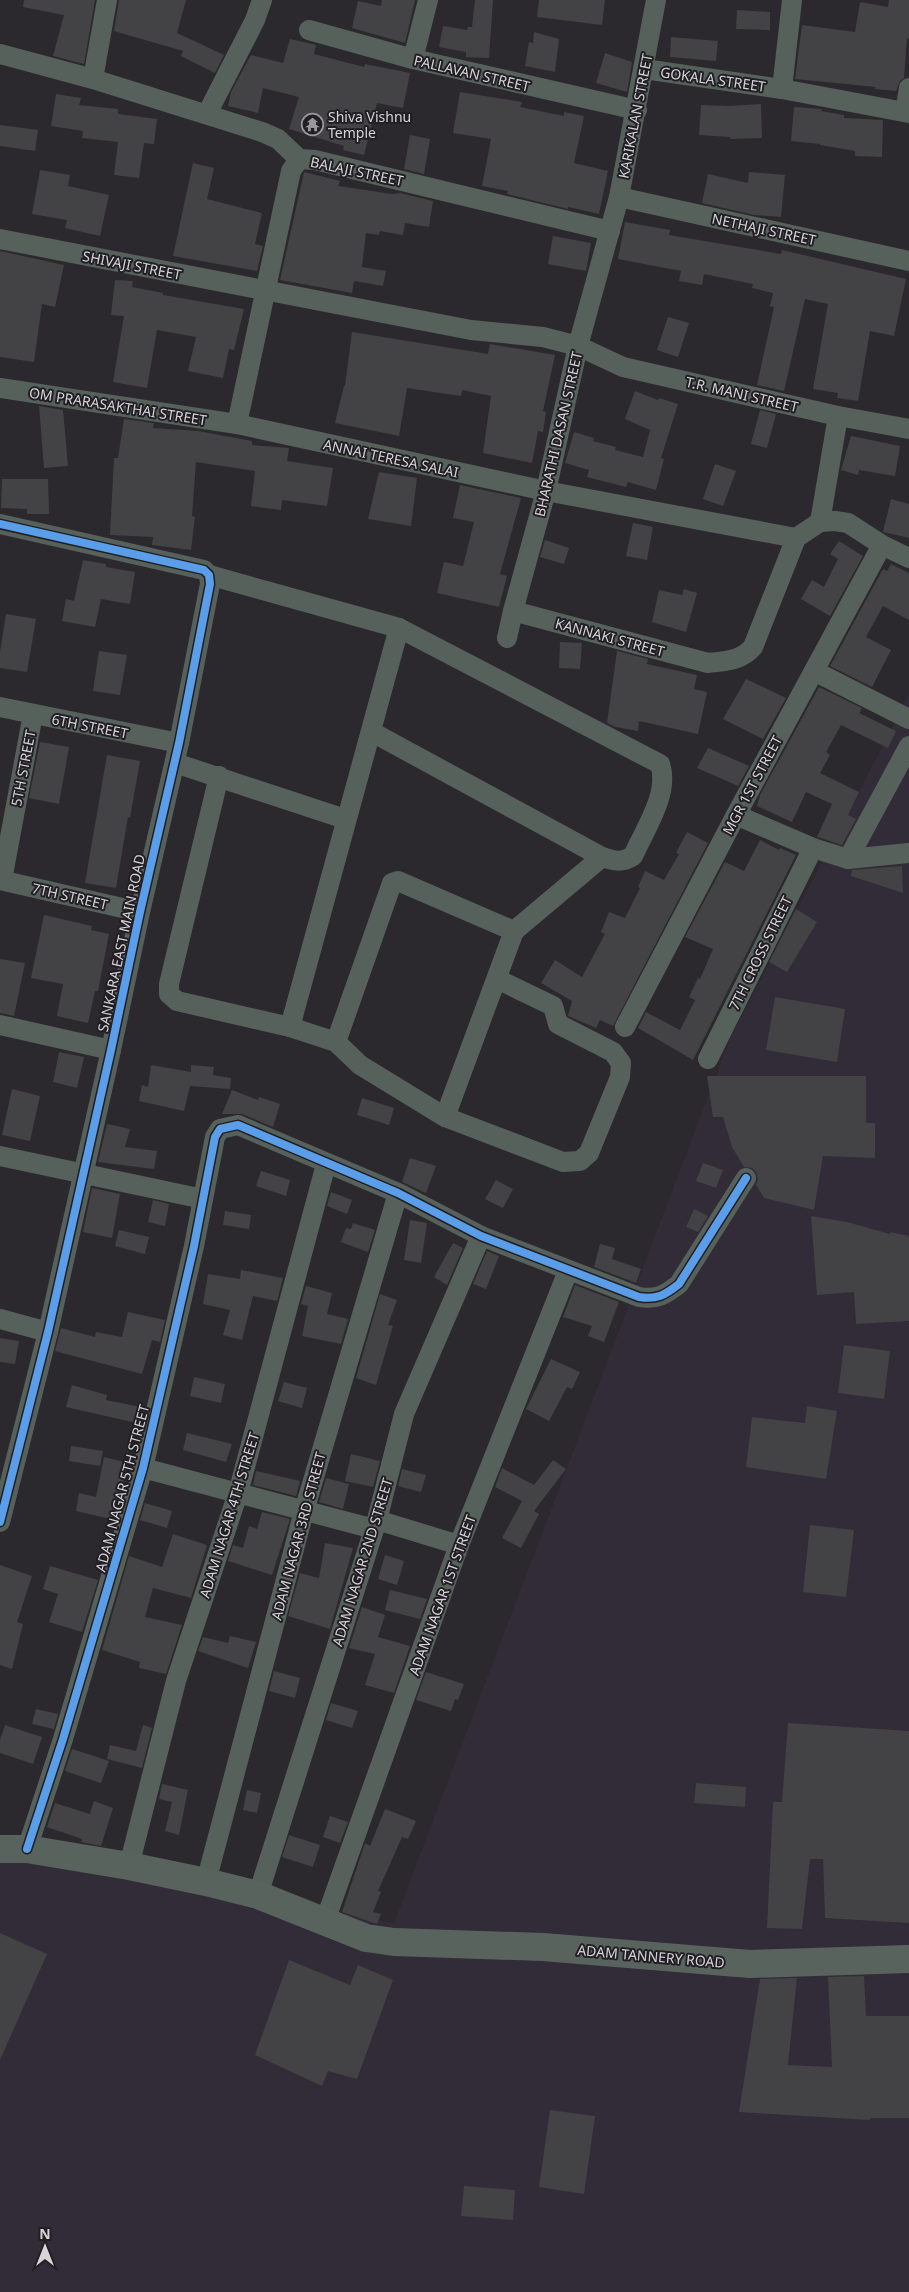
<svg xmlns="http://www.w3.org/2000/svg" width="909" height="2292" viewBox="0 0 909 2292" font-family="'Noto Sans',sans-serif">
	<rect width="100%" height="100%" fill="#2b292d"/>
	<polygon fill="#312c37" points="909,695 909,2292 0,2292 0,1852 394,1923 729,1041"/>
	<g fill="#434244">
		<polygon points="24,0 95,0 84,64 53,56 64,15 23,7"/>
		<polygon points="119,0 186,0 177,33 224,55 215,73 181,56 183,51 114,31"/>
		<polygon points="382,0 415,0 405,43 352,28 358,1 381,6"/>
		<polygon points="475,0 493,0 489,58 466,57 466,52 439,47 443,26 467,30 468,27 472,27"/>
		<polygon points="539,0 605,0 602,25 537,17"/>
		<polygon points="889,0 909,0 909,39 907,38 904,78 900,81 896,91 875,89 876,87 795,79 802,25 855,32 860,2 888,7"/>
		<polygon points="737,10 770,12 770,30 736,29"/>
		<polygon points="534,32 559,39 555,72 525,66 529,42 533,43"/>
		<polygon points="671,37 718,41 716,61 670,57"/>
		<polygon points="290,39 316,45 314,54 364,67 365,64 410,73 403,108 377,103 364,155 343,150 344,146 289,129 299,97 263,88 258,113 228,106 231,92 251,55 283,63"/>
		<polygon points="605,53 632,62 627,92 596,83"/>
		<polygon points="460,92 522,102 520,107 564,116 564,112 584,116 574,163 608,171 599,214 568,207 568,209 507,194 508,191 482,186 491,139 453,133"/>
		<polygon points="56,94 81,98 79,105 118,109 118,114 157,119 154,144 144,143 139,178 114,175 118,142 82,138 83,131 51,126"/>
		<polygon points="761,104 762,138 730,139 730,137 699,135 701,105 729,106"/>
		<polygon points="794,107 822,109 821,111 844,115 844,118 883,120 882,157 855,156 855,151 820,145 820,144 791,141"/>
		<polygon points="0,125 38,130 35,151 0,146"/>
		<polygon points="410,135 430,139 424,174 404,169"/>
		<polygon points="193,163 214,168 207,199 262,213 255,244 263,246 257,271 173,256"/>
		<polygon points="40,170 70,175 68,186 109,195 100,236 65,228 67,220 32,214"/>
		<polygon points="304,172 340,181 338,186 392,194 400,193 433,201 429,227 405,223 403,235 380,231 379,235 366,233 362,267 386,271 383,286 354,281 352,293 280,280"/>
		<polygon points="749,172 785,175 781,217 754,215 702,203 708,174 748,183"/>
		<polygon points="625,222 670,230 669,235 781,254 782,250 906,279 894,336 870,331 858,401 837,398 838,393 813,389 828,304 805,299 784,391 757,385 774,307 770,306 773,293 752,288 753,284 704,274 702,285 679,281 681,271 618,259"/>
		<polygon points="553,236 591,243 586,271 548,264"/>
		<polygon points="0,251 64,265 55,307 42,304 34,362 0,357"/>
		<polygon points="115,280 133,281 132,287 163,293 163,295 244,309 234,350 229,349 223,378 188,371 196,337 157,330 147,388 113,382 124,316 111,315"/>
		<polygon points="668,317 689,323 678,357 657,350"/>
		<polygon points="352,332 488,354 490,344 555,355 543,411 546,412 543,432 538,431 532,463 483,453 491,396 462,390 461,396 407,388 399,436 335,423 344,386 345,386"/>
		<polygon points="635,391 658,400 659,398 678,404 661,458 664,459 656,490 628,482 626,487 587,477 589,470 565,463 574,432 594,438 593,441 616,447 615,450 643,457 650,430 625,419"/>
		<polygon points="39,406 63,410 68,466 44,468"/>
		<polygon points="760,410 776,414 767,448 751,444"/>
		<polygon points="124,419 154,423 153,428 198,431 252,441 252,445 289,448 287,461 333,468 327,506 282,500 281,510 251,506 255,471 196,462 192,516 195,517 191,550 152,545 153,537 110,535 114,458 118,458"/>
		<polygon points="851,436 900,446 895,476 859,470 858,475 841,470"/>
		<polygon points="715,464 736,471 723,506 703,499"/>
		<polygon points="379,472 417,478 411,526 368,519"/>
		<polygon points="2,479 48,479 49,514 27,514 27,509 1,508"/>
		<polygon points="460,485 521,498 500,574 507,576 499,607 437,593 444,562 463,566 474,522 453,518"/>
		<polygon points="891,499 909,504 909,538 883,532"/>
		<polygon points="633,523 653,527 647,560 626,556"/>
		<polygon points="545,540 569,548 564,564 540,557"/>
		<polygon points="839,541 863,556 830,616 801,599 812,580 824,587 838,559 830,554"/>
		<polygon points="83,560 106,564 106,567 135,572 130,604 101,599 95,627 62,621 66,599 74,601"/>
		<polygon points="891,564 909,573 909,620 883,606 866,637 891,650 872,687 830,666 883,569 887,571"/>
		<polygon points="684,589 697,593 686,632 652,622 659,590 682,595"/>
		<polygon points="6,614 36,619 27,672 0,668 0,652"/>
		<polygon points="560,642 582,643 580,669 559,668"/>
		<polygon points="99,651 127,655 120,695 93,691"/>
		<polygon points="617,651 648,659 647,664 697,675 694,689 707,692 698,734 639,721 638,731 616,727 607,723"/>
		<polygon points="746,679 786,698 763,739 723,719"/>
		<polygon points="819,687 862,708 859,713 896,731 888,748 841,725 826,752 830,755 820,773 859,792 848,815 856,819 842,845 817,837 832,804 806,792 792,822 757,806 760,795"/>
		<polygon points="40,742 69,747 59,804 29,798"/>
		<polygon points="708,748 749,766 738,786 697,768"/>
		<polygon points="107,755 140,761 130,818 128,817 116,888 85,883"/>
		<polygon points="687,832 708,843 613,1026 600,1020 596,1028 568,1016 572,1001 541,983 555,960 582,977 605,934 601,932 609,912 625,918 640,888 638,887 645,871 664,880 679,854 676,853"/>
		<polygon points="760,840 779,850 780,848 796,855 693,1060 638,1028 646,1012 680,1030 695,1000 689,997 698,978 700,979 713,949 685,937 725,862 744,871"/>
		<polygon points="902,866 903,893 851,876 852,870"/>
		<polygon points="796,909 817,922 787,972 769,962"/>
		<polygon points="44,915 92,926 91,930 109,934 98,991 95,991 88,1023 57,1016 63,984 31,978"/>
		<polygon points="0,959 25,963 14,1016 0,1013"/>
		<polygon points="775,997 845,1009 837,1062 766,1050"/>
		<polygon points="59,1052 84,1057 77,1088 53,1082"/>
		<polygon points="151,1065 191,1072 191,1065 214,1067 213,1075 231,1078 230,1089 190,1086 184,1111 139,1101 142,1085 148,1087"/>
		<polygon points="707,1076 866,1076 866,1123 875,1123 875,1158 823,1156 814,1210 764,1198 756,1185 758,1179 756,1172 752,1168 744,1167 732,1147 723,1117 713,1117"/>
		<polygon points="12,1089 40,1096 30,1141 2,1135"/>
		<polygon points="232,1090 258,1100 259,1097 280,1104 273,1127 242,1114 222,1114"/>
		<polygon points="362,1098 394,1108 389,1125 357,1115"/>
		<polygon points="107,1124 130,1129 125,1147 157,1151 154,1169 98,1162"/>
		<polygon points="410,1158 436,1166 426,1193 402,1182"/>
		<polygon points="703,1163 723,1170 716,1188 696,1181"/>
		<polygon points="261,1171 290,1180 286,1196 256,1186"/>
		<polygon points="496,1180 513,1189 503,1208 485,1199"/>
		<polygon points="92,1188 120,1194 112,1238 83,1232"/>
		<polygon points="331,1192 352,1200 347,1214 327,1206"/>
		<polygon points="153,1200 169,1204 165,1226 148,1222"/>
		<polygon points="694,1209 708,1216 698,1232 686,1227"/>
		<polygon points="225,1211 251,1215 249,1229 223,1225"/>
		<polygon points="811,1216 847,1222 890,1234 890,1232 909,1236 909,1321 856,1324 854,1292 817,1295"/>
		<polygon points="410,1220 427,1223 421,1263 404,1260"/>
		<polygon points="353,1223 375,1230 368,1252 341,1242 346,1228 351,1229"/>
		<polygon points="119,1230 149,1237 145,1254 115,1246"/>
		<polygon points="453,1243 463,1248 447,1285 434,1277"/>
		<polygon points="600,1244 615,1248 612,1259 641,1269 636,1283 594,1267"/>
		<polygon points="487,1251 499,1256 486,1289 473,1284"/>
		<polygon points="241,1270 283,1278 277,1301 253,1296 242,1340 223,1335 230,1310 203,1304 208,1274 240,1279"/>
		<polygon points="575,1285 619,1302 604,1342 588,1336 592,1326 563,1317"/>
		<polygon points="306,1286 332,1293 327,1314 348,1319 341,1344 302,1336 308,1306 301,1304"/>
		<polygon points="380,1294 397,1300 388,1325 393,1326 376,1385 356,1378"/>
		<polygon points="128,1312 165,1320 160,1342 152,1340 142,1374 55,1351 61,1328 95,1337 96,1332 122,1337"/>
		<polygon points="0,1338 19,1341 15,1364 0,1362"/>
		<polygon points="844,1345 890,1351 884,1399 838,1393"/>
		<polygon points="551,1359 580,1372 572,1389 567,1387 549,1421 526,1409"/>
		<polygon points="194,1377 225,1384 221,1403 190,1396"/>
		<polygon points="284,1382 307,1388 302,1408 278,1401"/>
		<polygon points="72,1385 107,1395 106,1400 145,1408 141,1424 66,1407"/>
		<polygon points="807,1406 837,1411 826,1479 746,1467 752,1417 805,1423"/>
		<polygon points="187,1433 232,1444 226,1462 183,1450"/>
		<polygon points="71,1446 103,1451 100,1466 69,1461"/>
		<polygon points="351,1454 380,1461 373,1487 345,1481"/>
		<polygon points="104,1457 128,1463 115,1520 76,1511 79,1493 96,1497"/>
		<polygon points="553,1460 566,1469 534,1511 539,1514 521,1548 502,1538 522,1501 495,1487 502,1468 534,1485"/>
		<polygon points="402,1469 426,1475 421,1492 398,1486"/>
		<polygon points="256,1471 300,1481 296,1496 253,1485"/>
		<polygon points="326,1478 349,1484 343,1509 319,1502"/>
		<polygon points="145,1503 172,1511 167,1528 140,1520"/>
		<polygon points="262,1512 290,1519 272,1575 228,1561 233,1545 243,1548 249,1526 257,1529"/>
		<polygon points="810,1525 854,1530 846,1597 803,1592"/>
		<polygon points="173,1534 207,1545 191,1598 153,1588 145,1617 182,1625 166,1674 139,1668 140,1662 102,1650 129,1556 162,1567"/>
		<polygon points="325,1543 353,1548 330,1629 288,1616 300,1573 319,1578"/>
		<polygon points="385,1555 404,1561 397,1585 378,1579"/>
		<polygon points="0,1565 32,1576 17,1622 23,1624 12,1669 0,1665"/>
		<polygon points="50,1566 98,1580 82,1632 49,1622 58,1594 43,1589"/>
		<polygon points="390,1590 427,1599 420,1619 385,1610"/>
		<polygon points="362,1607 385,1615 378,1637 410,1646 394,1693 365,1685 375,1654 349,1648"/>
		<polygon points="230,1636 256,1642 248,1668 198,1651 203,1637 228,1643"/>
		<polygon points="274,1671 300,1678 295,1698 269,1691"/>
		<polygon points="426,1672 464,1684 458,1700 455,1699 451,1711 416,1700"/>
		<polygon points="331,1703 358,1711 352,1728 326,1720"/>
		<polygon points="36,1709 58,1714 54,1729 32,1724"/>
		<polygon points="788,1723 909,1731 909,1923 825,1918 823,1859 810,1859 802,1929 767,1928 773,1802 782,1802"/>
		<polygon points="5,1725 42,1737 33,1764 0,1753 0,1740"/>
		<polygon points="143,1725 152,1728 142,1768 107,1759 110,1745 136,1751"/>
		<polygon points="72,1749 109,1761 101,1783 65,1771"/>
		<polygon points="696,1783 746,1787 745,1807 694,1803"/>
		<polygon points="162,1784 188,1790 179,1835 165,1831 172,1802 159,1799"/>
		<polygon points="247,1790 261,1793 257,1813 243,1810"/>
		<polygon points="94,1801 113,1808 101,1846 81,1842 82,1839 47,1827 55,1803 90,1814"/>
		<polygon points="385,1809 416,1821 408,1839 402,1837 378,1891 381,1892 373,1912 381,1914 377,1924 342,1912 365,1843 370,1846"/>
		<polygon points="330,1816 348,1822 340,1843 323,1837"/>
		<polygon points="289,1835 320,1845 313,1867 282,1857"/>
		<polygon points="0,1933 47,1954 0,2060"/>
		<polygon points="289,1960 350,1985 358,1965 393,1980 357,2079 328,2071 322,2086 255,2055"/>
		<polygon points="864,1976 866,2016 909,2016 909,2118 870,2118 870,2120 739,2112 760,1979 797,1978 788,2065 832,2067 828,1977"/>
		<polygon points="550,2110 595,2116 584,2194 539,2187"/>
		<polygon points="464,2186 515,2190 513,2220 461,2216"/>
	</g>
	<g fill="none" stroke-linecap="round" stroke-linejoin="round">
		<g stroke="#57615b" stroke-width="20">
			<polyline points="309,30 413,59 637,110"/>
			<polyline points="0,54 93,79 262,132 278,139 299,159 315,160 610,231"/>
			<polyline points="413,59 428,0"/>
			<polyline points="644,69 782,89 909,113"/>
			<polyline points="93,79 107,0"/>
			<polyline points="782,89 792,0"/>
			<polyline points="905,112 909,88"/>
			<polyline points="207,114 255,20 262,0"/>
			<polyline points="619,197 909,261"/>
			<polyline points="0,239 471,330 543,337 578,346 623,367 838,416 909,429"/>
			<polyline points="0,388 237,424 546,491 796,538"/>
			<polyline points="237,424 291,171 299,159"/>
			<polyline points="820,522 838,416"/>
			<polyline points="0,524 204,570 209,575 210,584 179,743 140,912 111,1050 48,1332 0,1522"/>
			<path d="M 209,575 L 399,628 L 660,764 C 670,793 645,829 633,856 C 622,863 614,861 602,857 L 372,732"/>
			<path d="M 513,611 L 708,663 C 726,661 741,661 753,647 L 796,538 L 820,522 L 835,521 L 848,523 L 882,545 L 909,558"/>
			<polyline points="507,638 513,611 546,491 578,346 619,197 656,0"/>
			<polyline points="814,671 909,719"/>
			<polyline points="0,707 179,743"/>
			<polyline points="175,763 345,819"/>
			<polyline points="219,776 169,984 169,994 177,1001 290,1027 336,1042 360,1065 445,1117 563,1162 580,1161 589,1153 620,1077 621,1063 613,1052 558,1024 553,1006 497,979"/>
			<polyline points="736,815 813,848 848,859 909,853"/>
			<polyline points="848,859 909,746"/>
			<polyline points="0,880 140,912"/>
			<polyline points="2,880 33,714"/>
			<polyline points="0,1025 111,1050"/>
			<polyline points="290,1027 399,628"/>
			<polyline points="625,1027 736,815 882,545"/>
			<polyline points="336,1042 392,883 398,881 514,931"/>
			<polyline points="708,1059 813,848"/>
			<polyline points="445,1117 514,931 602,857"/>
			<polyline points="0,1156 203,1199"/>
			<polyline points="0,1319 48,1332"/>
			<polyline points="143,1468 374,1529"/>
			<polyline points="377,1520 459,1545"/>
			<path d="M 27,1849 L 63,1739 L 143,1468 L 194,1246 L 215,1137 L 220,1129 L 238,1125 L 398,1193 L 481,1236 L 639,1297 C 657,1300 665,1295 679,1284 L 746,1178"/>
			<polyline points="129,1866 176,1681 238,1493 326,1164"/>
			<polyline points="206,1882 304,1511 398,1193"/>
			<polyline points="258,1895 377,1520 404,1414 481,1236"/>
			<polyline points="325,1921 459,1545 568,1271"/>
		</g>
		<polyline stroke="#59635d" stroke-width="28" points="0,1849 27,1849 129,1866 206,1882 258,1895 366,1938 394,1942 543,1947 750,1964 909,1959"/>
		<defs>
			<g id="cycleway">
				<polyline points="0,524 204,570 209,575 210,584 179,743 140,912 111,1050 48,1332 0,1522"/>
				<path d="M 27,1849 L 63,1739 L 143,1468 L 194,1246 L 215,1137 L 220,1129 L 238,1125 L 398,1193 L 481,1236 L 639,1297 C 657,1300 665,1295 679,1284 L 746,1178"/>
			</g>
		</defs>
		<use href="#cycleway" stroke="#211f24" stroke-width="11"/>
		<use href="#cycleway" stroke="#5a9eea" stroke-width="8"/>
	</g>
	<defs>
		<symbol id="temple-ring" viewBox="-11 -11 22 22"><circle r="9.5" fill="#211f24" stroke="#9a989c" stroke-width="1.5"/><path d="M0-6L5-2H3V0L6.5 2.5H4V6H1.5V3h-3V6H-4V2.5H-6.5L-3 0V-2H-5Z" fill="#9a989c"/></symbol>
	</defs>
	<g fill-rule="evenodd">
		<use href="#temple-ring" x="300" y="112" width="25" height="25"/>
	</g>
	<g text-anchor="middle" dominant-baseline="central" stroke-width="4" stroke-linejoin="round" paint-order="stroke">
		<g font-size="14" fill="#d6d4d8" stroke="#211f24">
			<text transform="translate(472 73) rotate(13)">PALLAVAN STREET</text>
			<text transform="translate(713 79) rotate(8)">GOKALA STREET</text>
			<text transform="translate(635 116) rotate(-79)">KARIKALAN STREET</text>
			<text transform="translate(357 171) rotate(12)">BALAJI STREET</text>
			<text transform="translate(764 229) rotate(12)">NETHAJI STREET</text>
			<text transform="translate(132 265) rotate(11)">SHIVAJI STREET</text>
			<text transform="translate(742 394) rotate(13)">T.R. MANI STREET</text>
			<text transform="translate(118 406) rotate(9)">OM PRARASAKTHAI STREET</text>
			<text transform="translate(558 434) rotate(-77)">BHARATHI DASAN STREET</text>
			<text transform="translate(391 458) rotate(12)">ANNAI TERESA SALAI</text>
			<text transform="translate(610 637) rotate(15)">KANNAKI STREET</text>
			<text transform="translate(90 726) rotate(11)">6TH STREET</text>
			<text transform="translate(23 768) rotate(-79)">5TH STREET</text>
			<text transform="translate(752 785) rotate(-62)">MGR 1ST STREET</text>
			<text transform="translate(70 896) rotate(13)">7TH STREET</text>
			<text transform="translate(121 943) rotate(-78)">SANKARA EAST MAIN ROAD</text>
			<text transform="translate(760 953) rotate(-64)">7TH CROSS STREET</text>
			<text transform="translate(122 1488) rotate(-75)">ADAM NAGAR 5TH STREET</text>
			<text transform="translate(229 1515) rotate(-73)">ADAM NAGAR 4TH STREET</text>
			<text transform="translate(298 1536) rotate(-75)">ADAM NAGAR 3RD STREET</text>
			<text transform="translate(362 1562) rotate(-73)">ADAM NAGAR 2ND STREET</text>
			<text transform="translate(442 1595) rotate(-70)">ADAM NAGAR 1ST STREET</text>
			<text transform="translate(651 1956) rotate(5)">ADAM TANNERY ROAD</text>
		</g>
		<g font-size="14" fill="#d6d4d8" stroke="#211f24" text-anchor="start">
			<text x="328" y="116">Shiva Vishnu<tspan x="328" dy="16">Temple</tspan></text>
		</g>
	</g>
	<g transform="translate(45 2247)" stroke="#211f24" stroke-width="4" paint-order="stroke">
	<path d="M0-4L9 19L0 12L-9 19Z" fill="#d6d4d8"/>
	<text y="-8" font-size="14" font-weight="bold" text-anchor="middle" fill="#d6d4d8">N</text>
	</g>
</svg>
